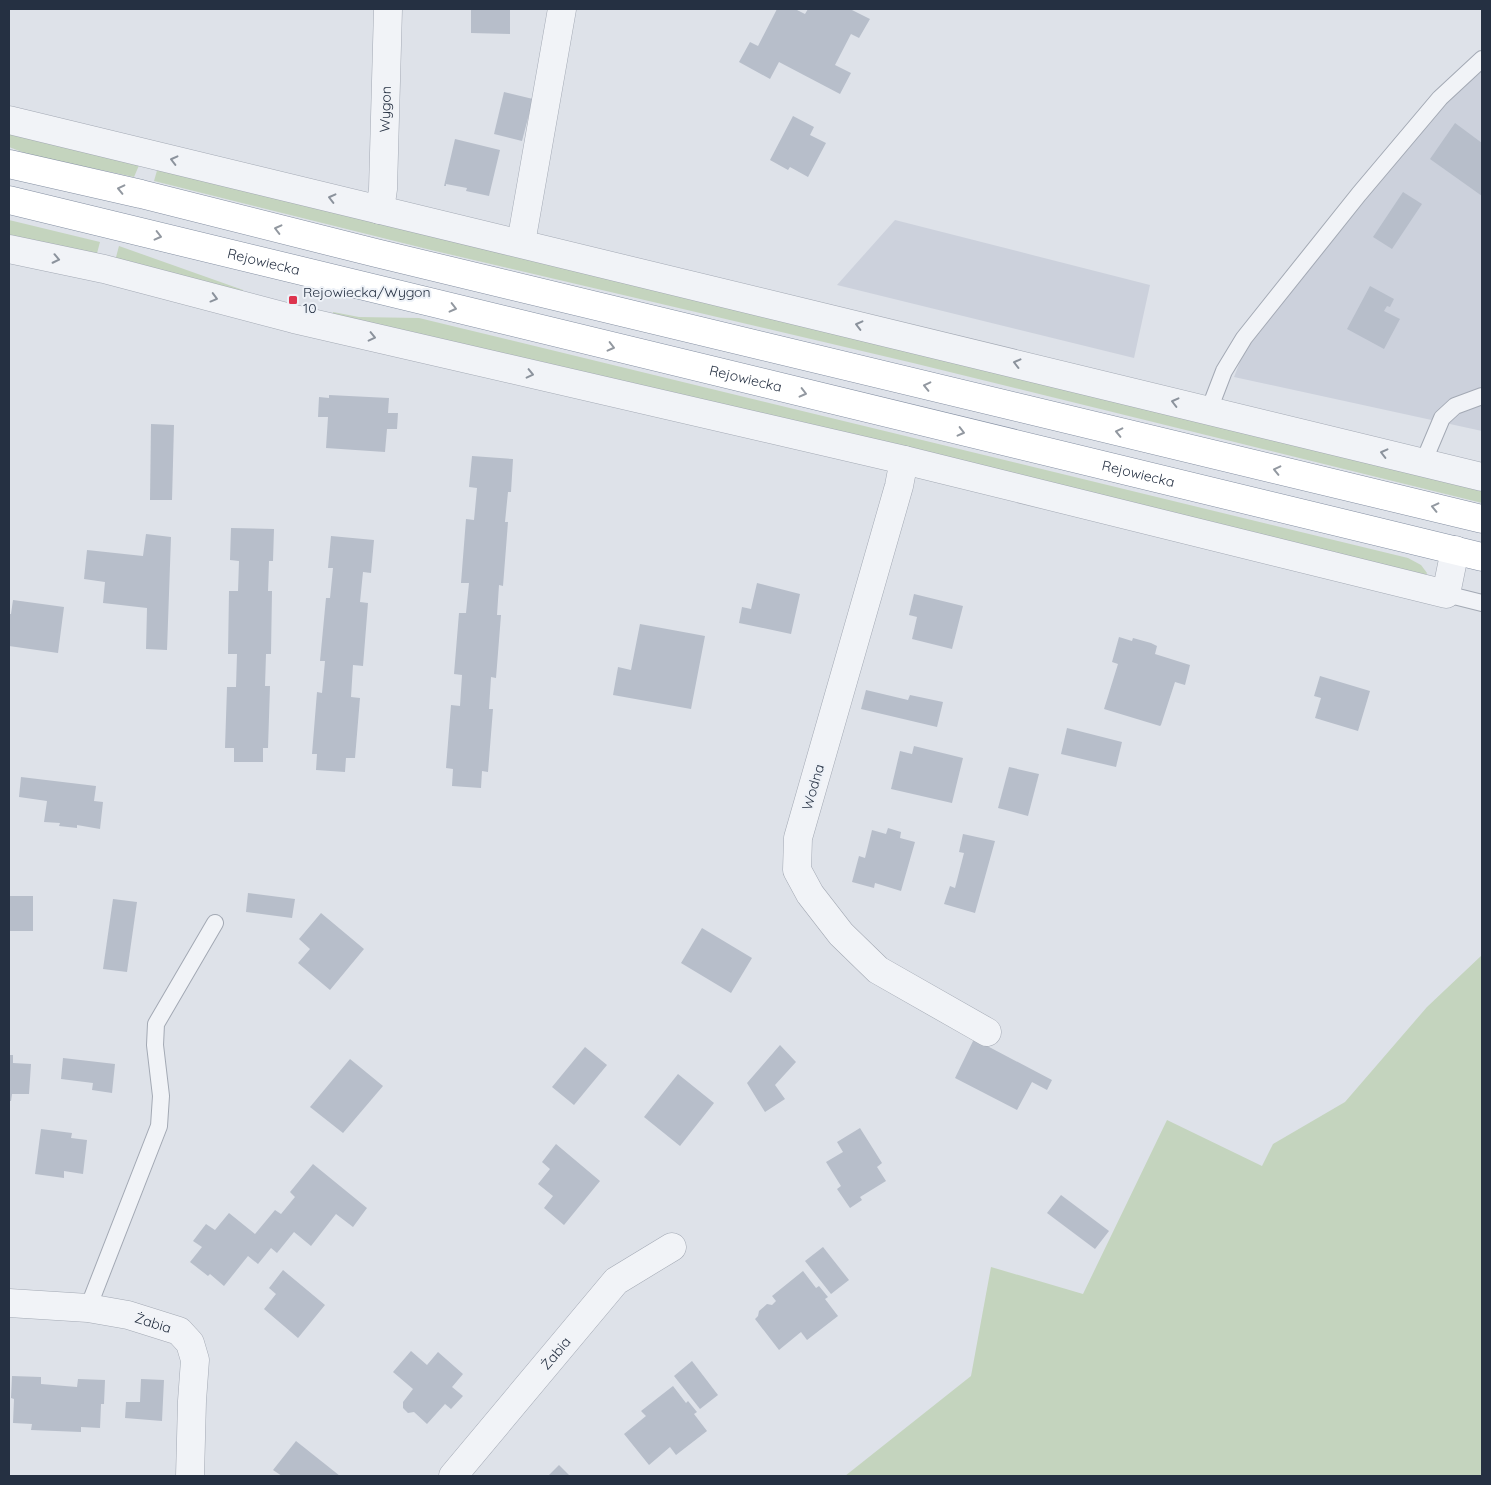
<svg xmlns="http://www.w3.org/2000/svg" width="1491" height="1485" viewBox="0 0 1491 1485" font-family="Quicksand,sans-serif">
	<rect width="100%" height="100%" fill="#dee2e9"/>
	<g fill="#ccd1dc">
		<polygon points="1482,68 1482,431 1234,377 1248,341 1364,198 1445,104"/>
		<polygon points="895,220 1150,285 1134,358 837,285"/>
	</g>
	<g fill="#c4d4be">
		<polygon points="9,131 140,163 134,177 30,155 9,147"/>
		<polygon points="158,167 1482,486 1482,503 913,363 431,250 154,181"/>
		<polygon points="9,220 100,242 96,257 9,236"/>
		<polygon points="119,246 243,290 241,295 115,261"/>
		<polygon points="333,312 359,317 419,318 1408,558 1421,565 1427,573 1425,577 332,317"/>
		<polygon points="1482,955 1482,1476 845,1476 971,1376 991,1267 1083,1294 1167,1120 1262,1166 1273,1144 1345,1102 1427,1007"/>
	</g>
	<g fill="#b7beca">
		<polygon points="471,9 510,9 510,34 471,33"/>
		<polygon points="777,9 795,9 805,14 808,9 850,9 870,19 859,38 851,34 835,65 851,73 840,94 779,62 770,79 739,62 750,42 758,46"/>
		<polygon points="504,92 533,99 522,141 494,134"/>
		<polygon points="793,116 814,127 810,135 826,143 808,177 790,167 788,170 770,160"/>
		<polygon points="1455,123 1482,143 1482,196 1430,159"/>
		<polygon points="455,139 500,150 489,196 466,191 467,188 446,184 446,186 444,186"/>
		<polygon points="1403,192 1422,204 1392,249 1373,237"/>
		<polygon points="1370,286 1394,299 1390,307 1387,306 1384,311 1400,319 1384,349 1347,329"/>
		<polygon points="329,395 389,398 388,413 398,413 397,429 387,429 385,452 326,448 328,417 318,417 319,397 329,398"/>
		<polygon points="151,424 174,425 172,500 150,500"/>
		<polygon points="472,456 513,459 511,492 508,492 505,522 508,522 503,586 499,585 497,615 501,615 496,678 491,677 489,709 493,709 488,772 482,771 481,788 452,786 453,769 446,768 451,705 460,706 462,675 454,674 459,613 466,613 469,583 461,583 466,519 474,520 477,488 469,487"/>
		<polygon points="231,528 274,529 273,561 269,561 268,591 272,591 271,654 266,654 265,686 270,686 268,748 263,748 263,762 234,762 234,748 225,748 227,687 236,687 237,654 228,654 229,591 238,591 239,561 230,560"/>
		<polygon points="146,534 171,537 167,650 146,649 147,608 103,603 105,582 84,579 87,550 143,556"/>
		<polygon points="331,536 374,540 371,573 363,572 360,602 368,603 363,666 353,665 351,697 360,698 355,758 346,758 345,772 316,770 317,754 312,754 317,692 322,693 325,661 320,661 326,598 330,598 333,568 328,568"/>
		<polygon points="757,583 800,594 791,634 739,623 742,607 751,609"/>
		<polygon points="914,594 963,606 952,649 912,639 917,617 909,615"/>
		<polygon points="13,600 64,607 58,653 9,646 9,614 11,614"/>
		<polygon points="640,624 705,636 691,709 613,695 618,667 631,670"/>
		<polygon points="1119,637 1132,641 1133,638 1151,643 1157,646 1155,654 1190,665 1185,685 1175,682 1161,725 1160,726 1104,709 1118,664 1112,662"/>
		<polygon points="1320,676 1370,691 1358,731 1315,718 1321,698 1314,696"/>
		<polygon points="866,690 908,700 910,695 943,702 937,727 861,709"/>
		<polygon points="1067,728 1122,742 1116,767 1061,754"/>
		<polygon points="914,746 963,758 952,803 891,789 900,751 912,754"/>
		<polygon points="1009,767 1039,774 1028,816 998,808"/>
		<polygon points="21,777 96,786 94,801 103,802 100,829 77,825 77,828 59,826 60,823 44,822 47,801 19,797"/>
		<polygon points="888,828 901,832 900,838 915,842 901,891 875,883 874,888 852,882 859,856 865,858 872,830 886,834"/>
		<polygon points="963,834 995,841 975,913 944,904 950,886 955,888 964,853 959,852"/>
		<polygon points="248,893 295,899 292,918 246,912"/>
		<rect x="9" y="896" width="24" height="35"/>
		<polygon points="113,899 137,902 127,972 103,969"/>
		<polygon points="321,913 364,949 330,990 298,963 310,949 299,939"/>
		<polygon points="702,928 752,958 731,993 681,963"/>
		<polygon points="974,1039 1052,1080 1047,1090 1032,1082 1017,1110 955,1078"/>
		<polygon points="780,1045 796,1062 775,1085 785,1099 765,1112 747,1083"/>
		<polygon points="585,1047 607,1065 574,1105 552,1087"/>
		<polygon points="9,1055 13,1055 13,1063 31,1064 29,1094 12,1094 11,1101 9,1101"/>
		<polygon points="63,1058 115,1064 112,1093 92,1090 93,1083 61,1079"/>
		<polygon points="350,1059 383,1086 343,1133 310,1107"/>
		<polygon points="678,1074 714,1103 680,1146 644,1117"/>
		<polygon points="860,1128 882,1163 877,1167 886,1181 860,1197 862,1200 850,1208 837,1189 841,1186 826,1162 843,1152 837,1142"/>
		<polygon points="41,1129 72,1133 71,1138 87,1140 83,1174 64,1171 64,1178 35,1174"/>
		<polygon points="556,1144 600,1181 564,1225 544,1208 553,1196 538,1184 550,1169 542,1162"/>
		<polygon points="313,1164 367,1208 353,1227 336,1214 311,1246 294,1232 277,1253 271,1248 258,1264 248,1256 224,1286 210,1274 208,1276 190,1262 202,1247 193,1241 206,1224 215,1230 229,1213 255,1234 275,1210 281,1214 295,1197 290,1192"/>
		<polygon points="1061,1195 1109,1231 1095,1249 1047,1213"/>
		<polygon points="823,1247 849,1280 831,1294 805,1261"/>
		<polygon points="283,1270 325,1305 298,1338 264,1309 276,1294 269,1288"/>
		<polygon points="803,1271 816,1288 819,1286 828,1297 825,1299 838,1316 807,1340 801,1332 779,1350 755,1319 758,1316 759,1311 767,1304 772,1305 776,1301 772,1296"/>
		<polygon points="411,1351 427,1365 438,1352 463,1374 452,1387 463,1396 451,1409 445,1404 427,1424 414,1412 408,1413 403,1408 403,1402 413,1389 393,1372"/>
		<polygon points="692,1361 718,1395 700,1409 674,1376"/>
		<polygon points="12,1376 41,1377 41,1384 77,1387 78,1379 105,1380 104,1404 101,1404 100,1428 81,1427 81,1432 31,1430 32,1424 13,1423 14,1399 11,1398"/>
		<polygon points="141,1379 164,1380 162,1421 125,1418 126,1402 140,1402"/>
		<polygon points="673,1386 686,1403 688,1401 697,1412 694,1414 707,1431 676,1455 670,1447 649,1465 624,1434 646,1416 641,1411"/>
		<polygon points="296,1441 340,1476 282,1476 273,1470"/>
		<polygon points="559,1465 570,1476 548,1476"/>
	</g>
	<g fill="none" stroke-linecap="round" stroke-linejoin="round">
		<defs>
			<g id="lane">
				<polyline points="1209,410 1224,371 1244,338 1359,194 1440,98 1482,59"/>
				<polyline points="1423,463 1442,418 1455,406 1482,396"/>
				<polyline points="1446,594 1482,603"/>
				<polyline points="88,1308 159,1126 161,1096 155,1045 156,1024 215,923"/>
			</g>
			<g id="street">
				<polyline points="9,120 1482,477"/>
				<path id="s1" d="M 380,210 L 383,189 L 388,9"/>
				<polyline points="521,243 562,9"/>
				<polyline points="9,249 104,269 294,319 904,460 1446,594 1455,550"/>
				<polyline points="904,460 899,486 798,838 797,870 810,894 841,934 878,970 987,1032"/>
				<path id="s2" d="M 9,1303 L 88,1308 L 128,1315 L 179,1331 L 190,1343 L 195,1360 L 192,1401 L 190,1476"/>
				<path id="s3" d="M 453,1476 L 616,1281 L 672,1247"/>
			</g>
			<g id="highway">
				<polyline points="9,164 141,194 376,253 1482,519"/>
				<path id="s4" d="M 9,200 L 1482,557"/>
			</g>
		</defs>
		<use href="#lane" stroke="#a3a9b4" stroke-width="18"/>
		<use href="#street" stroke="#a3a9b4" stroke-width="29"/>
		<use href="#highway" stroke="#848fa2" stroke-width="29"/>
		<use href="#lane" stroke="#f1f3f7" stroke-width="16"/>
		<use href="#street" stroke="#f1f3f7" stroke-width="28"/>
		<use href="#highway" stroke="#fff" stroke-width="28"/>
	</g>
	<defs><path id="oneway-chevron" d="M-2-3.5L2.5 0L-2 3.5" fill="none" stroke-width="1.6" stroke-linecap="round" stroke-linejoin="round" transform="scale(1.25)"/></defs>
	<g stroke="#8b929c">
		<use href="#oneway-chevron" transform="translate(174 160) rotate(-166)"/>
		<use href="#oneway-chevron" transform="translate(332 198) rotate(-166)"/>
		<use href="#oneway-chevron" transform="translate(56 259) rotate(12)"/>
		<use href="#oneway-chevron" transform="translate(214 298) rotate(15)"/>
		<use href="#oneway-chevron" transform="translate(859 325) rotate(-166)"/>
		<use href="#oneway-chevron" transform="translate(372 337) rotate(13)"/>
		<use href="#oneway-chevron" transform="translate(1017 363) rotate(-166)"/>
		<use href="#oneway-chevron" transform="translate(530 374) rotate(13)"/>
		<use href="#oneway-chevron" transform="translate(1175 402) rotate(-166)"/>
		<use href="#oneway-chevron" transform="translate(1384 453) rotate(-166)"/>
	</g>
	<g stroke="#9298a0">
		<use href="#oneway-chevron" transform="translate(121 189) rotate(-167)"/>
		<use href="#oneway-chevron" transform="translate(278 229) rotate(-166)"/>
		<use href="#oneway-chevron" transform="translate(158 236) rotate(14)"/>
		<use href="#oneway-chevron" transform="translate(453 308) rotate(14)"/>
		<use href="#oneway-chevron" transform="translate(611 347) rotate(14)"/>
		<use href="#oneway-chevron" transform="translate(927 386) rotate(-167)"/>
		<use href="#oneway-chevron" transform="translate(803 393) rotate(14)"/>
		<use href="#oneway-chevron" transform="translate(961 432) rotate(14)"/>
		<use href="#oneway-chevron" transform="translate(1119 432) rotate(-167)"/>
		<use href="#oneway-chevron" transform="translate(1277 470) rotate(-167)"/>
		<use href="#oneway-chevron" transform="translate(1435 507) rotate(-167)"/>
	</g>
	<rect fill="#dd344e" stroke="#edf1f7" stroke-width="2" x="288" y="295" width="10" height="10" rx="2.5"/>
	<g text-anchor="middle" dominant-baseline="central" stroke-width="4" stroke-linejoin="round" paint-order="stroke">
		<g font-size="14" fill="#253042" stroke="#edf1f7">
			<text stroke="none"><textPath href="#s1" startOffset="101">Wygon</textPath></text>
			<text stroke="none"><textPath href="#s4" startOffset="262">Rejowiecka</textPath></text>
			<text stroke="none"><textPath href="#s4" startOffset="758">Rejowiecka</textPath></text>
			<text stroke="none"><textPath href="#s4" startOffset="1162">Rejowiecka</textPath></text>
			<text transform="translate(813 787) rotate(-74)">Wodna</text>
			<text stroke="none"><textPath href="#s2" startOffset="146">Żabia</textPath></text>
			<text stroke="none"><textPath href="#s3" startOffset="160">Żabia</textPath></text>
		</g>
		<g font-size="14" fill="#253042" stroke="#edf1f7" text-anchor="start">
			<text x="303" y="292">Rejowiecka/Wygon<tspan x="303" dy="16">10</tspan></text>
		</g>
	</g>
	<rect width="1491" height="1485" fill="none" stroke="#253042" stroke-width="20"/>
</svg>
